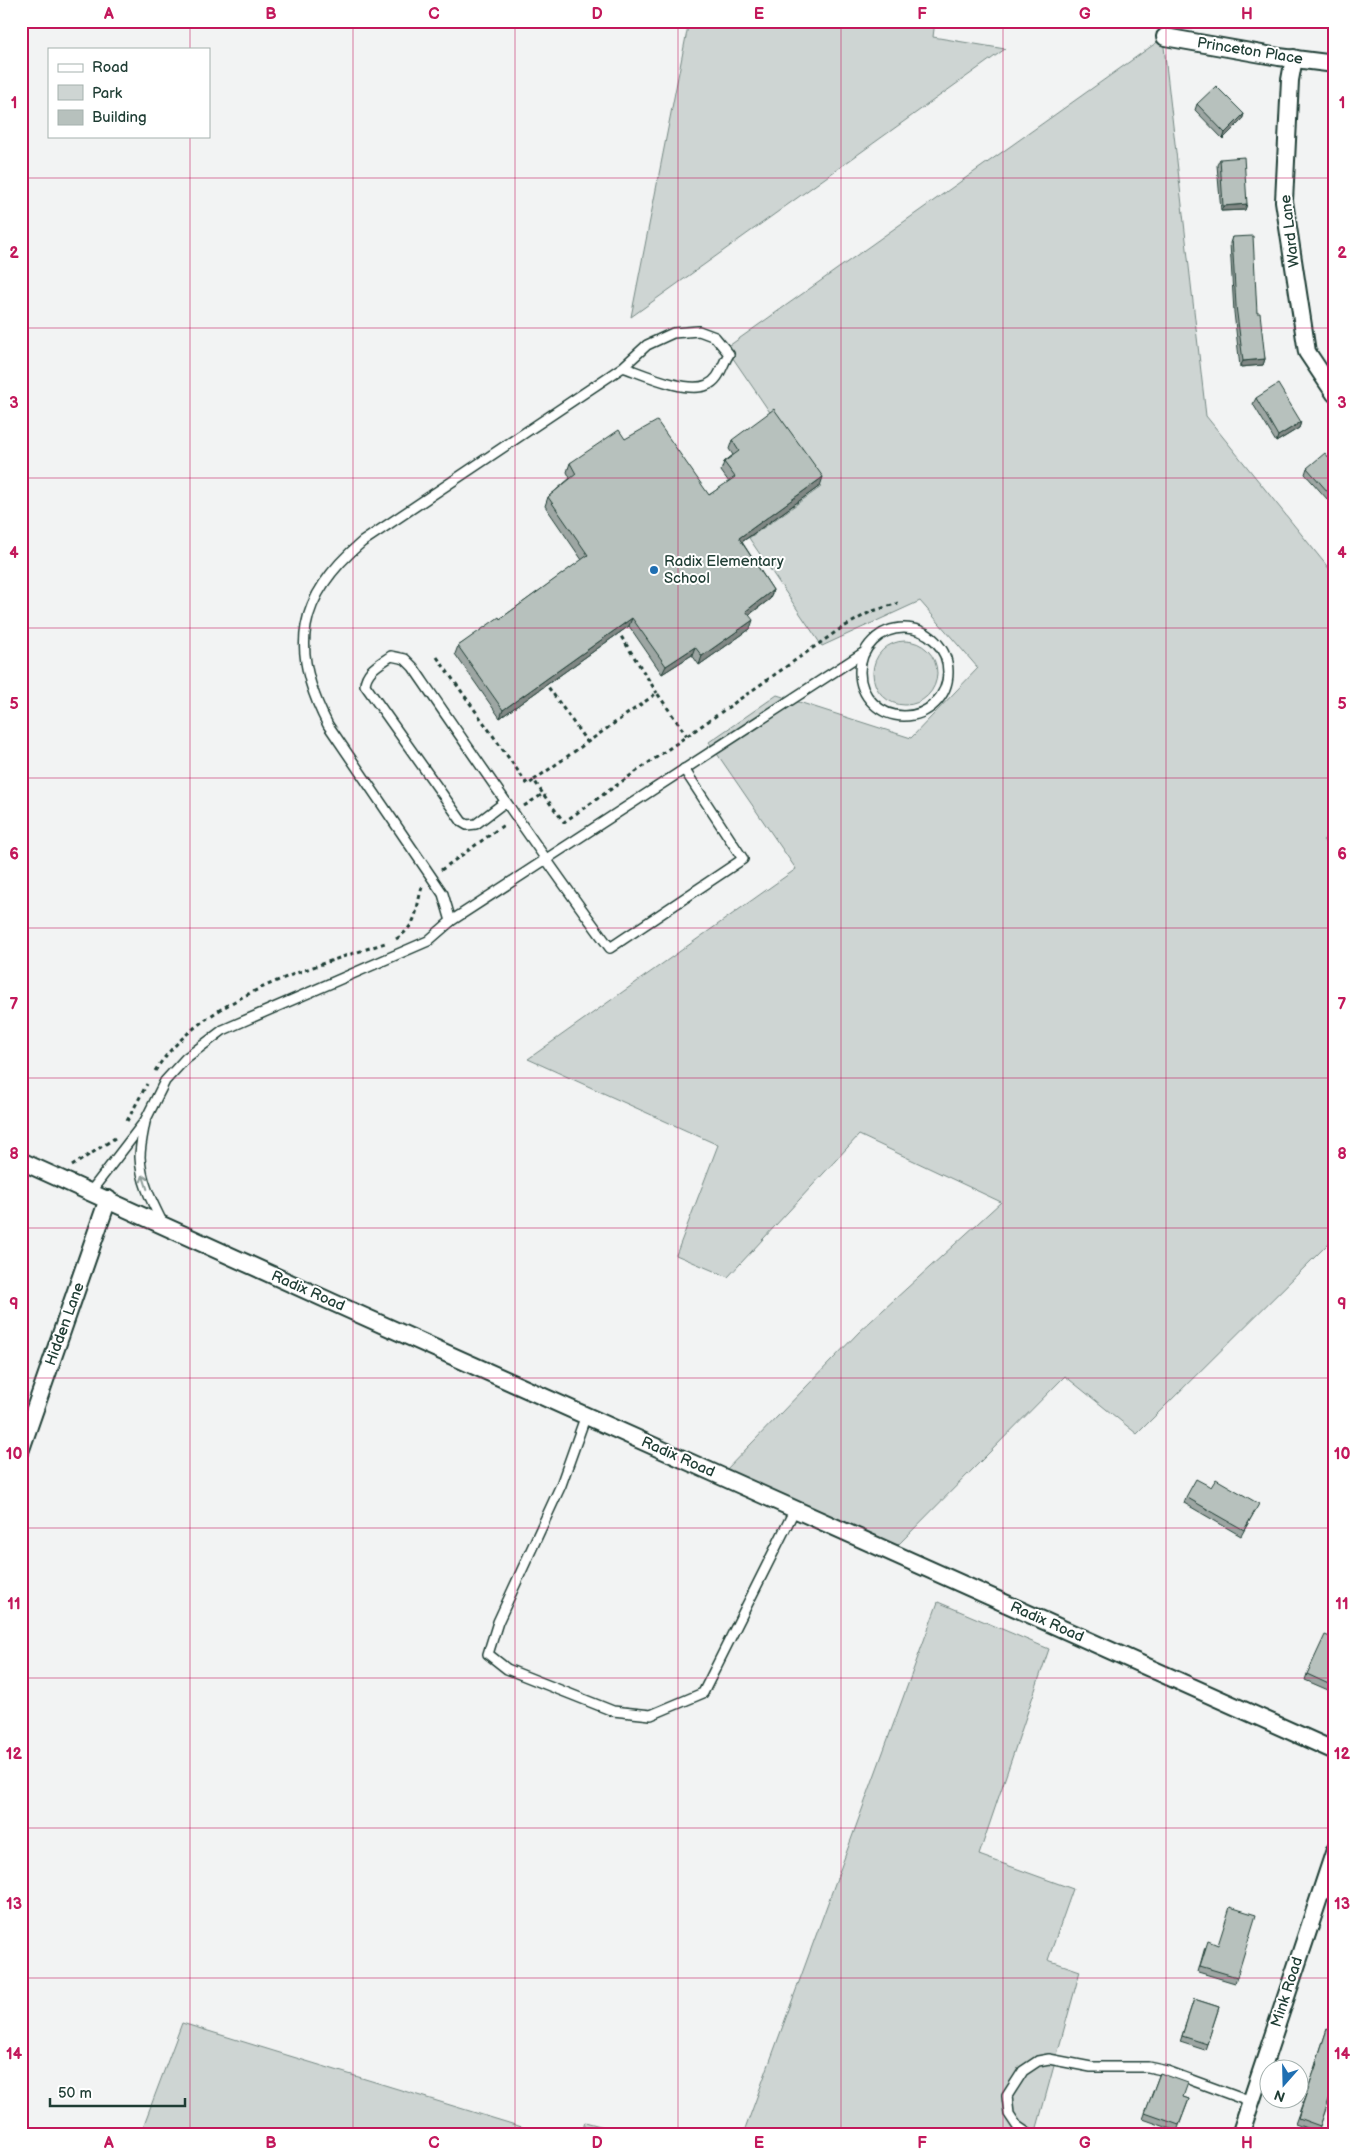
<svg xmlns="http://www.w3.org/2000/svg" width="1356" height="2156" viewBox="0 0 1356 2156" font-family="'Balsamiq Sans',sans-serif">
	<rect width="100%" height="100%" fill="#f2f3f3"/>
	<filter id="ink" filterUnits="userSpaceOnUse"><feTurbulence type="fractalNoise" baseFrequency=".02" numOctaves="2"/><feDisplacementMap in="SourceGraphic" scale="10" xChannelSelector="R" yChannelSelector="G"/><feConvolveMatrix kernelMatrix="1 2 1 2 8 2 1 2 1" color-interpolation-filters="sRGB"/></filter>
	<g filter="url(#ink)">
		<g fill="#ced5d3" stroke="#768984">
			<polygon points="689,21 935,21 933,37 1005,49 631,317"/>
			<polygon points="1163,38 1206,416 1335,576 1335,829 1323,840 1335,853 1335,1237 1137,1434 1065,1376 896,1547 725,1471 859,1332 1001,1202 859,1135 728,1277 676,1255 718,1145 528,1059 796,869 709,742 777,695 911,738 978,668 920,601 822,646 749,538 821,487 726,348"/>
			<circle cx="905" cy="673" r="32"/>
			<polygon points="938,1602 1049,1649 979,1855 1073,1889 1048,1960 1080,1971 1035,2135 743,2135"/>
			<polygon points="182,2023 548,2135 140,2135"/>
			<polygon points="585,2122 635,2135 581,2135"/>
		</g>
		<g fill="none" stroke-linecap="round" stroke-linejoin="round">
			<defs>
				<g id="service">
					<circle cx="904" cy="672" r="44"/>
					<path d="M 505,802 L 476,824 L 467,825 L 462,822 L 365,685 C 366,670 380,664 391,656 L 405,659 L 413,667 C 478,762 542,856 610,948 L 743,859 L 684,769"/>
					<path d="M 451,921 L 443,894 L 328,725 C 289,650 297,597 362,542 L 623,367 C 643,374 687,394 707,385 C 720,380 722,364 729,354 L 715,337 L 699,331 L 673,333 L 647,345 L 623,367"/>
					<path d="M 145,1122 C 143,1133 140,1146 140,1157 C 141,1182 152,1202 163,1224"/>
					<polyline points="91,1191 145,1121 165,1081 186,1058 223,1030 428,941 451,921 863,653"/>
					<polyline points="586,1415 561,1485 498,1622 488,1654 507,1669 613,1711 651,1715 703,1693 795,1509"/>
					<polyline points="1030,2135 1017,2126 1009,2114 1007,2096 1023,2071 1038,2061 1049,2059 1091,2067 1148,2067 1167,2071 1251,2102"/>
				</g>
				<g id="minor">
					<polyline points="1165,37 1279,57 1335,64"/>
					<polyline points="1294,58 1290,80 1284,201 1307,352 1335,394"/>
					<polyline points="21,1161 334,1303 1335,1751"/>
					<polyline points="21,1449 108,1199"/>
					<polyline points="1240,2135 1335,1850"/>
				</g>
			</defs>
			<use href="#service" stroke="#1f3d34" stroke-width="12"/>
			<use href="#minor" stroke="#1f3d34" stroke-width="20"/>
			<g stroke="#1f3d34" stroke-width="3" stroke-dasharray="4 4" stroke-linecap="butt">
				<polyline points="617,630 657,693"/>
				<polyline points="437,657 528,785 534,780 543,794"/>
				<polyline points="544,681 587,742"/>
				<polyline points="534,780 657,693 687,736"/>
				<polyline points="524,806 543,794 564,822 840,629 870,612 898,603"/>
				<polyline points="441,870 505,824"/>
				<path d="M 396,939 C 419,924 415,910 422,887"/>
				<path d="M 155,1071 C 202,997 310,968 388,942"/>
				<polyline points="127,1121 147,1084"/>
				<polyline points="72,1166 115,1138"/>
			</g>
			<use href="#service" stroke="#fff" stroke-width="9"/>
			<use href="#minor" stroke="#fff" stroke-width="16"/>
		</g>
		<g fill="#9da6a3" stroke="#1f3d34">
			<polygon points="1197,104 1244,114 1242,120 1223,139 1195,110"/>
			<polygon points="1334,134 1335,134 1335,144 1332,140"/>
			<polygon points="1220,159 1247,204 1245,210 1221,211 1217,165"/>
			<polygon points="1335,180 1335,228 1333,228 1333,185"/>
			<polygon points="1232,237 1257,313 1265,359 1263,365 1240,367 1234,312 1230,243"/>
			<polygon points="1256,398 1301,422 1299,428 1276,442 1253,404"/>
			<polygon points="625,439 709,495 729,482 721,471 724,462 733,455 729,449 732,440 820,486 742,542 773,590 770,599 749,615 750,629 699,665 692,655 662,674 629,626 500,718 455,654 458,646 500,619 582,560 545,506 548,497 570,478 567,472 570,463"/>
			<polygon points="1335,465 1335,508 1305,474 1307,468"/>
			<polygon points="1211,1487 1256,1509 1241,1536 1184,1503 1186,1497"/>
			<polygon points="1335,1639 1335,1693 1305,1680 1307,1674"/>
			<polygon points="1205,1947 1237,1977 1235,1983 1198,1972"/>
			<polygon points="1194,1999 1219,2007 1205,2050 1180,2042"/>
			<polygon points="1327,2029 1335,2082 1318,2132 1295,2124 1315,2069 1314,2069"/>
			<polygon points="1160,2073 1183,2097 1189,2099 1177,2131 1143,2119"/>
		</g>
		<g fill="#808784" stroke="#1f3d34">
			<polygon points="1244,114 1242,120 1223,139 1225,133"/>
			<polygon points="1247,204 1245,210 1221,211 1223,206"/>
			<polygon points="1265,359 1263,365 1240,367 1243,361"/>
			<polygon points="1301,422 1299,428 1276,442 1278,436"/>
			<polygon points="823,477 820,486 736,546 739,538"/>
			<polygon points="773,590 770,599 743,619 746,611"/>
			<polygon points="632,618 629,626 500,718 503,710"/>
			<polygon points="753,620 750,629 699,665 702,656"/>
			<polygon points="695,647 692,655 662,674 666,666"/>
		</g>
		<g fill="#b7c1bd" stroke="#1f3d34">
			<polygon points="1216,86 1244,114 1225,133 1197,104"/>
			<polygon points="1244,157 1247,204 1223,206 1220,159"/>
			<polygon points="1253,236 1257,313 1260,313 1265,359 1243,361 1236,306 1232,237"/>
			<polygon points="1278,384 1301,422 1278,436 1256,398"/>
			<polygon points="774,409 823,477 739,538 773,590 746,611 753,620 702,656 695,647 666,666 632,618 503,710 458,646 499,617 500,619 588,555 548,497 576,474 570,463 619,430 625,439 657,421 709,495 735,477 724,462 739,451 732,440"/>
			<polygon points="1325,453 1335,465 1335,500 1307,468"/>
			<polygon points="1196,1479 1211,1487 1216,1479 1259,1504 1244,1530 1186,1497"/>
			<polygon points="1325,1635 1335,1639 1335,1687 1307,1674"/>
			<polygon points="1230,1907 1256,1915 1237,1977 1200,1966 1208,1941 1218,1945"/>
			<polygon points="1194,1999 1219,2007 1207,2044 1182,2036"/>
			<polygon points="1327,2029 1335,2032 1335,2082 1320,2126 1298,2118 1317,2063 1316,2063"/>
			<polygon points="1160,2073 1188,2083 1183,2097 1189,2099 1179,2125 1145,2113"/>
		</g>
		<defs><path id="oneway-shaft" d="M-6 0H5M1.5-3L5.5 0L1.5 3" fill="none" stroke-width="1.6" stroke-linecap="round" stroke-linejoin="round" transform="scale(1.25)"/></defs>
		<use stroke="#8f9e9a" href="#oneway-shaft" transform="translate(145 1182) rotate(-108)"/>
	</g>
	<path fill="none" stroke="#c2185b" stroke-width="1" stroke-opacity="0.55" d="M 190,21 L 190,49M 353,21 L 353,2135M 515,21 L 515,2135M 678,21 L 678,2135M 841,21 L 841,2135M 1003,21 L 1003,2135M 1166,21 L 1166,2135M 190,136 L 190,2135M 21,178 L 1335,178M 21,328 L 1335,328M 21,478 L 1335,478M 21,628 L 1335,628M 21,778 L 1335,778M 21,928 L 1335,928M 21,1078 L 1335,1078M 21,1228 L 1335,1228M 21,1378 L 1335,1378M 21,1528 L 1335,1528M 21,1678 L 1335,1678M 21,1828 L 1335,1828M 21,1978 L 1335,1978"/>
	<circle fill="#1f6fb2" stroke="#fff" stroke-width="2" cx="654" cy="570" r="5"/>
	<g text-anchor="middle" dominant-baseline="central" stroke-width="4" stroke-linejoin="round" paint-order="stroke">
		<g font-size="15" fill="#1f3d34" stroke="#fff">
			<text transform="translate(1250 51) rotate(9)">Princeton Place</text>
			<text transform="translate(1290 231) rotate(-97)">Ward Lane</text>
			<text transform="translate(308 1291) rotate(24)">Radix Road</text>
			<text transform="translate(65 1324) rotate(-70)">Hidden Lane</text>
			<text transform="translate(678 1457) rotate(24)">Radix Road</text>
			<text transform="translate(1047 1622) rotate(24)">Radix Road</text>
			<text transform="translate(1287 1992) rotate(-72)">Mink Road</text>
		</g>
		<g font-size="15" fill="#1f3d34" stroke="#fff" text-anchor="start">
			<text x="664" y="561">Radix Elementary<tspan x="664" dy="17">School</tspan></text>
		</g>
	</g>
	<rect width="1356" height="2156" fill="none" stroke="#fff" stroke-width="55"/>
	<rect x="48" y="48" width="162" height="90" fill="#ffffff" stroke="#a5b1ae"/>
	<rect x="58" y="64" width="25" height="8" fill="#ffffff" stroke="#a5b1ae"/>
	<text x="92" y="72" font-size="15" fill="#1f3d34">Road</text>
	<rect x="58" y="85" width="25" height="15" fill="#ced5d3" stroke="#a5b1ae"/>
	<text x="92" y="98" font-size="15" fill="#1f3d34">Park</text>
	<rect x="58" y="110" width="25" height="15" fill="#b7c1bd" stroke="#a5b1ae"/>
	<text x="92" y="122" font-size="15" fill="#1f3d34">Building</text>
	<g transform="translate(1284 2084) rotate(200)"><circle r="24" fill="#ffffff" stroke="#a5b1ae"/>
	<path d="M0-4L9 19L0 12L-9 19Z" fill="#1f6fb2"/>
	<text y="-8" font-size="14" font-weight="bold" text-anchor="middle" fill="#1f3d34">N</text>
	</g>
	<path d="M50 2098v8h135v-8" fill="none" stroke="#1f3d34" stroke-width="2.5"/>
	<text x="58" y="2098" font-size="15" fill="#1f3d34" stroke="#ffffff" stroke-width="4" paint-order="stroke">50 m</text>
	<rect x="28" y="28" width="1300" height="2100" fill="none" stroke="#c2185b" stroke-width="2"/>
	<g font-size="16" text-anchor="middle" font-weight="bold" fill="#c2185b">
		<text x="109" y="19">A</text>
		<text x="271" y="19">B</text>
		<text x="434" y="19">C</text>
		<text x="597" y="19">D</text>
		<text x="759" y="19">E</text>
		<text x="922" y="19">F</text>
		<text x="1085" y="19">G</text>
		<text x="1247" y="19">H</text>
		<text x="14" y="108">1</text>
		<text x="1342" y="108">1</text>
		<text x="14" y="258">2</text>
		<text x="1342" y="258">2</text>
		<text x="14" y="408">3</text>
		<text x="1342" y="408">3</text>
		<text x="14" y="558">4</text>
		<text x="1342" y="558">4</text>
		<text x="14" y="709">5</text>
		<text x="1342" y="709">5</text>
		<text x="14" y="859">6</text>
		<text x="1342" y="859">6</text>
		<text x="14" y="1009">7</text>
		<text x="1342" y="1009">7</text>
		<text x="14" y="1159">8</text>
		<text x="1342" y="1159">8</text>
		<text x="14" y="1309">9</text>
		<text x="1342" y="1309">9</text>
		<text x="14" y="1459">10</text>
		<text x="1342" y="1459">10</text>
		<text x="14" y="1609">11</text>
		<text x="1342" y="1609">11</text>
		<text x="14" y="1759">12</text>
		<text x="1342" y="1759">12</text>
		<text x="14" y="1909">13</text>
		<text x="1342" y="1909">13</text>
		<text x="14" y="2059">14</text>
		<text x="1342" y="2059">14</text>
		<text x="109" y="2148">A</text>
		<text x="271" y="2148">B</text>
		<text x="434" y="2148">C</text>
		<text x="597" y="2148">D</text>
		<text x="759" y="2148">E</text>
		<text x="922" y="2148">F</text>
		<text x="1085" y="2148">G</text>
		<text x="1247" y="2148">H</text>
	</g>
</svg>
